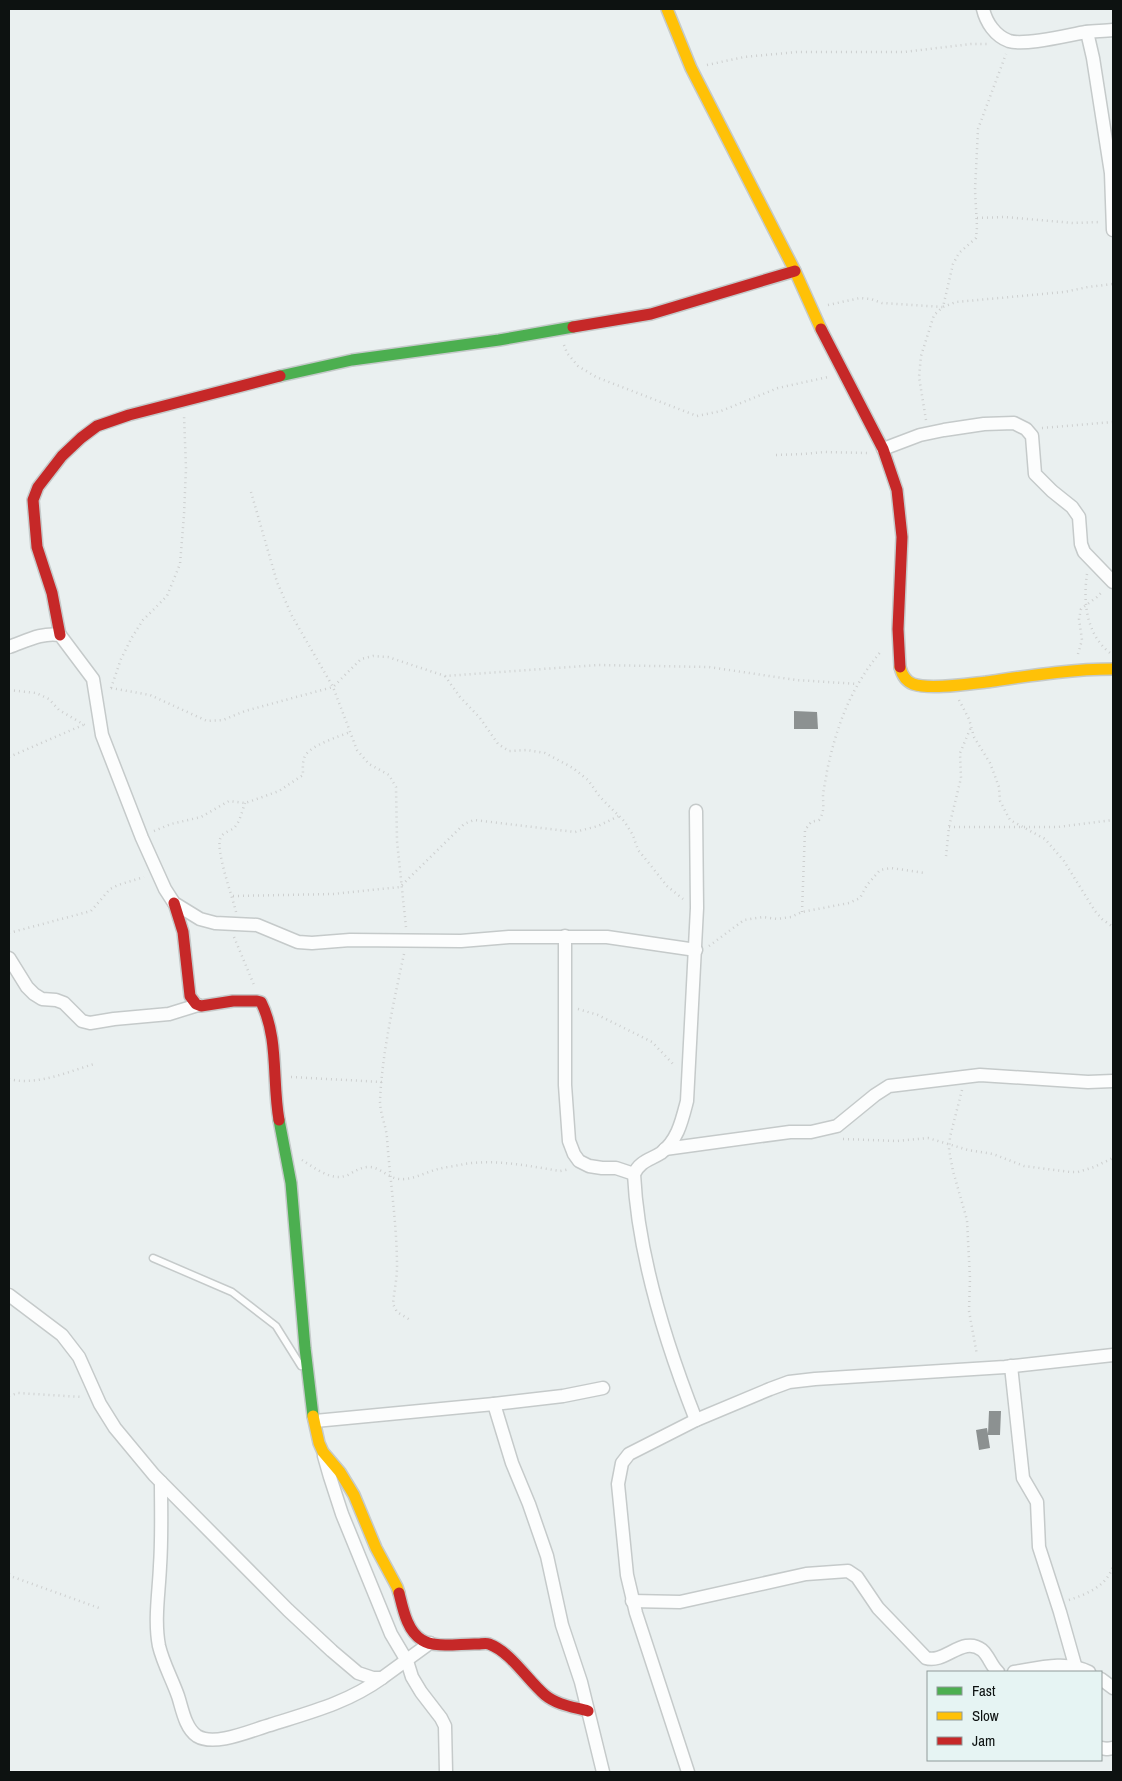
<svg xmlns="http://www.w3.org/2000/svg" width="1122" height="1781" viewBox="0 0 1122 1781" font-family="'Archivo Narrow',sans-serif">
	<rect width="100%" height="100%" fill="#eaf0f0"/>
	<g fill="#8c9191">
		<polygon points="794,711 817,712 818,729 794,729"/>
		<polygon points="989,1411 1001,1411 1000,1435 988,1435 990,1448 979,1450 976,1430 987,1428 988,1434"/>
	</g>
	<g fill="none" stroke-linecap="round" stroke-linejoin="round">
		<defs>
			<polyline id="lane" points="153,1258 232,1292 276,1326 301,1366"/>
			<g id="street">
				<path d="M 983,9 C 986,22 995,36 1009,41 C 1025,46 1068,35 1086,32 C 1095,31 1104,31 1113,30"/>
				<polyline points="1087,32 1093,58 1111,173 1113,230"/>
				<polyline points="883,449 920,435 944,430 984,424 1014,423 1026,429 1032,436 1035,474 1052,491 1072,507 1079,517 1081,544 1084,552 1113,582"/>
				<path d="M 9,647 C 26,641 42,632 60,635 L 93,679 L 102,735 L 142,838 L 165,889 L 174,903 L 200,919 L 215,923 L 257,925 L 298,942 L 312,943 L 350,940 L 461,941 L 509,937 L 607,937 L 696,950"/>
				<path d="M 696,811 L 697,908 L 687,1101 C 682,1120 678,1140 661,1153 C 650,1160 640,1161 634,1174 C 638,1257 666,1344 696,1420"/>
				<polyline points="565,936 565,1085 569,1141 574,1154 579,1161 589,1166 602,1168 616,1168 634,1174"/>
				<polyline points="9,958 27,987 34,994 42,999 56,1000 64,1003 82,1021 90,1023 114,1019 169,1014 198,1005"/>
				<polyline points="665,1149 790,1132 811,1132 837,1126 875,1095 889,1086 980,1075 1088,1082 1113,1081"/>
				<polyline points="9,1295 62,1335 79,1357 100,1404 115,1428 154,1475 288,1610 332,1651 358,1673 373,1678 382,1678 430,1643"/>
				<polyline points="1011,1366 1023,1478 1037,1502 1039,1547 1060,1612 1077,1672"/>
				<polyline points="494,1404 512,1463 529,1504 547,1556 562,1625 581,1682 603,1772"/>
				<polyline points="315,1421 494,1404 563,1396 603,1388"/>
				<polyline points="324,1456 330,1477 342,1514 391,1634 407,1661 412,1677 421,1692 441,1718 445,1726 446,1772"/>
				<path d="M 161,1482 C 161,1510 162,1538 160,1566 C 159,1592 154,1620 159,1646 C 163,1663 172,1679 178,1696 C 182,1708 185,1728 197,1736 C 215,1747 252,1730 270,1725 C 311,1712 347,1703 382,1678"/>
				<path d="M 632,1601 L 680,1602 L 806,1574 L 848,1571 L 857,1577 L 878,1608 L 926,1658 C 945,1664 963,1635 982,1650 C 989,1656 991,1666 998,1672"/>
				<path d="M 1014,1672 C 1038,1668 1066,1660 1089,1672"/>
				<polyline points="1101,1679 1113,1688"/>
				<polyline points="1101,1748 1107,1749 1113,1748"/>
				<polyline points="688,1772 636,1613 627,1575 618,1484 622,1463 629,1454 696,1420 770,1389 789,1382 815,1379 1005,1367 1113,1355"/>
			</g>
			<g id="fast">
				<polyline points="280,376 352,360 499,340 573,327"/>
				<polyline points="279,1120 291,1183 305,1348 313,1416"/>
			</g>
			<g id="slow">
				<polyline points="667,9 691,68 795,271 821,329"/>
				<path d="M 900,667 C 902,675 905,681 913,684 C 930,690 968,684 986,682 C 1028,676 1071,669 1113,669"/>
				<polyline points="313,1416 319,1443 323,1452 340,1472 354,1495 376,1548 397,1587 399,1593"/>
			</g>
			<g id="jam">
				<polyline points="573,327 651,314 795,271"/>
				<polyline points="821,329 883,449 897,490 902,537 898,629 900,667"/>
				<polyline points="60,635 52,593 37,547 33,500 38,487 62,456 81,438 97,426 129,415 280,376"/>
				<path d="M 174,903 L 183,932 L 190,996 L 196,1004 L 201,1006 L 233,1001 L 257,1001 L 261,1002 C 279,1038 272,1081 279,1120"/>
				<path d="M 399,1593 C 403,1609 407,1631 422,1640 C 436,1649 462,1643 478,1644 C 481,1644 486,1643 489,1644 C 511,1652 528,1681 545,1695 C 557,1705 574,1707 588,1711"/>
			</g>
		</defs>
		<use href="#lane" stroke="#c5caca" stroke-width="9"/>
		<use href="#street" stroke="#c5caca" stroke-width="15"/>
		<use href="#fast" stroke="#c5caca" stroke-width="14"/>
		<use href="#slow" stroke="#c5caca" stroke-width="14"/>
		<use href="#jam" stroke="#c5caca" stroke-width="14"/>
		<g stroke="#cdcfcf" stroke-width="2.5" stroke-dasharray="1 4" stroke-linecap="butt">
			<polyline points="707,65 744,57 797,52 904,52 971,44 988,44"/>
			<polyline points="977,218 1005,217 1073,223 1101,222"/>
			<polyline points="828,305 860,298 871,299 882,303 943,307 953,264 959,253 976,238 977,227 975,190 978,129 1006,54"/>
			<polyline points="564,345 567,353 578,366 596,377 697,416 721,411 778,388 828,377"/>
			<polyline points="926,420 919,377 921,356 934,315 943,307 956,302 1064,292 1088,287 1113,284"/>
			<polyline points="1042,428 1113,422"/>
			<polyline points="776,455 803,454 825,452 867,453"/>
			<polyline points="251,492 277,582 292,616 333,687 357,750 369,764 389,775 396,787 397,841 406,927"/>
			<path d="M 1087,574 C 1083,602 1086,634 1110,653"/>
			<polyline points="1078,654 1082,640 1079,619 1081,609 1097,597 1103,591"/>
			<polyline points="445,676 460,697 480,718 498,744 509,751 527,750 545,753 573,768 588,780 600,797 624,821 633,835 638,850 648,862 667,886 683,899"/>
			<polyline points="111,688 150,695 207,721 223,720 245,711 333,687 361,659 373,656 388,657 445,676 598,665 709,667 796,680 858,684"/>
			<polyline points="111,688 121,659 131,639 143,620 167,596 180,564 184,515 186,468 184,415"/>
			<polyline points="9,690 36,693 49,699 59,710 88,727"/>
			<polyline points="959,700 969,719 974,737 990,763 999,787 1000,801 1010,820 1045,839 1064,861 1095,911 1102,919 1113,927"/>
			<polyline points="9,757 83,725"/>
			<polyline points="949,827 1058,827 1113,820"/>
			<path d="M 154,831 L 171,824 L 201,817 L 229,801 L 245,803 L 254,800 L 279,791 L 303,775 C 303,769 302,762 305,756 C 311,745 338,737 350,732"/>
			<polyline points="946,856 949,827 961,778 960,753 971,727"/>
			<polyline points="233,896 333,894 400,887 464,824 474,820 575,832 598,826 619,816"/>
			<path d="M 236,912 C 233,898 214,847 221,837 C 224,832 230,831 234,828 C 240,822 242,811 245,803"/>
			<path d="M 802,912 L 805,830 L 811,822 L 819,820 C 825,811 823,805 823,794 C 824,787 826,779 827,771 C 837,724 851,687 882,650"/>
			<polyline points="9,933 91,911 110,889 118,885 144,877"/>
			<polyline points="234,937 254,985"/>
			<polyline points="709,946 744,920 763,917 777,919 791,917 802,912 849,903 860,898 867,885 880,870 891,868 925,873"/>
			<path d="M 404,954 C 394,1001 382,1053 380,1101 C 380,1114 386,1125 387,1138 C 390,1181 397,1224 397,1267 C 397,1279 394,1292 393,1304 L 397,1312 L 412,1321"/>
			<polyline points="578,1009 598,1015 652,1042 675,1066"/>
			<polyline points="291,1077 382,1082"/>
			<path d="M 9,1079 C 37,1086 67,1072 94,1064"/>
			<polyline points="962,1090 950,1137 949,1150 953,1171 967,1220 970,1279 969,1311 977,1355"/>
			<polyline points="843,1139 897,1141 928,1138 968,1150 993,1154 1024,1166 1070,1172 1078,1172 1094,1167 1113,1158"/>
			<path d="M 302,1160 C 315,1168 332,1182 348,1175 C 355,1171 361,1167 369,1167 C 382,1167 389,1181 405,1179 C 416,1178 427,1172 438,1169 C 446,1167 456,1166 464,1164 C 496,1159 529,1166 560,1171 L 570,1169"/>
			<polyline points="9,1396 18,1393 82,1397"/>
			<polyline points="9,1574 13,1577 99,1608"/>
			<path d="M 1069,1600 C 1087,1594 1107,1586 1113,1566"/>
		</g>
		<use href="#lane" stroke="#fcfdfd" stroke-width="6"/>
		<use href="#street" stroke="#fcfdfd" stroke-width="12"/>
		<use href="#fast" stroke="#4caf50" stroke-width="11"/>
		<use href="#slow" stroke="#ffc107" stroke-width="11"/>
		<use href="#jam" stroke="#c62828" stroke-width="11"/>
	</g>
	<rect width="1122" height="1781" fill="none" stroke="#0d1211" stroke-width="20"/>
	<rect x="927" y="1671" width="175" height="90" fill="#e6f4f3" stroke="#8f9a99"/>
	<rect x="937" y="1687" width="25" height="8" fill="#4caf50" stroke="#8f9a99"/>
	<text x="972" y="1696" font-size="15" fill="#0d1211">Fast</text>
	<rect x="937" y="1712" width="25" height="8" fill="#ffc107" stroke="#8f9a99"/>
	<text x="972" y="1721" font-size="15" fill="#0d1211">Slow</text>
	<rect x="937" y="1737" width="25" height="8" fill="#c62828" stroke="#8f9a99"/>
	<text x="972" y="1746" font-size="15" fill="#0d1211">Jam</text>
</svg>
